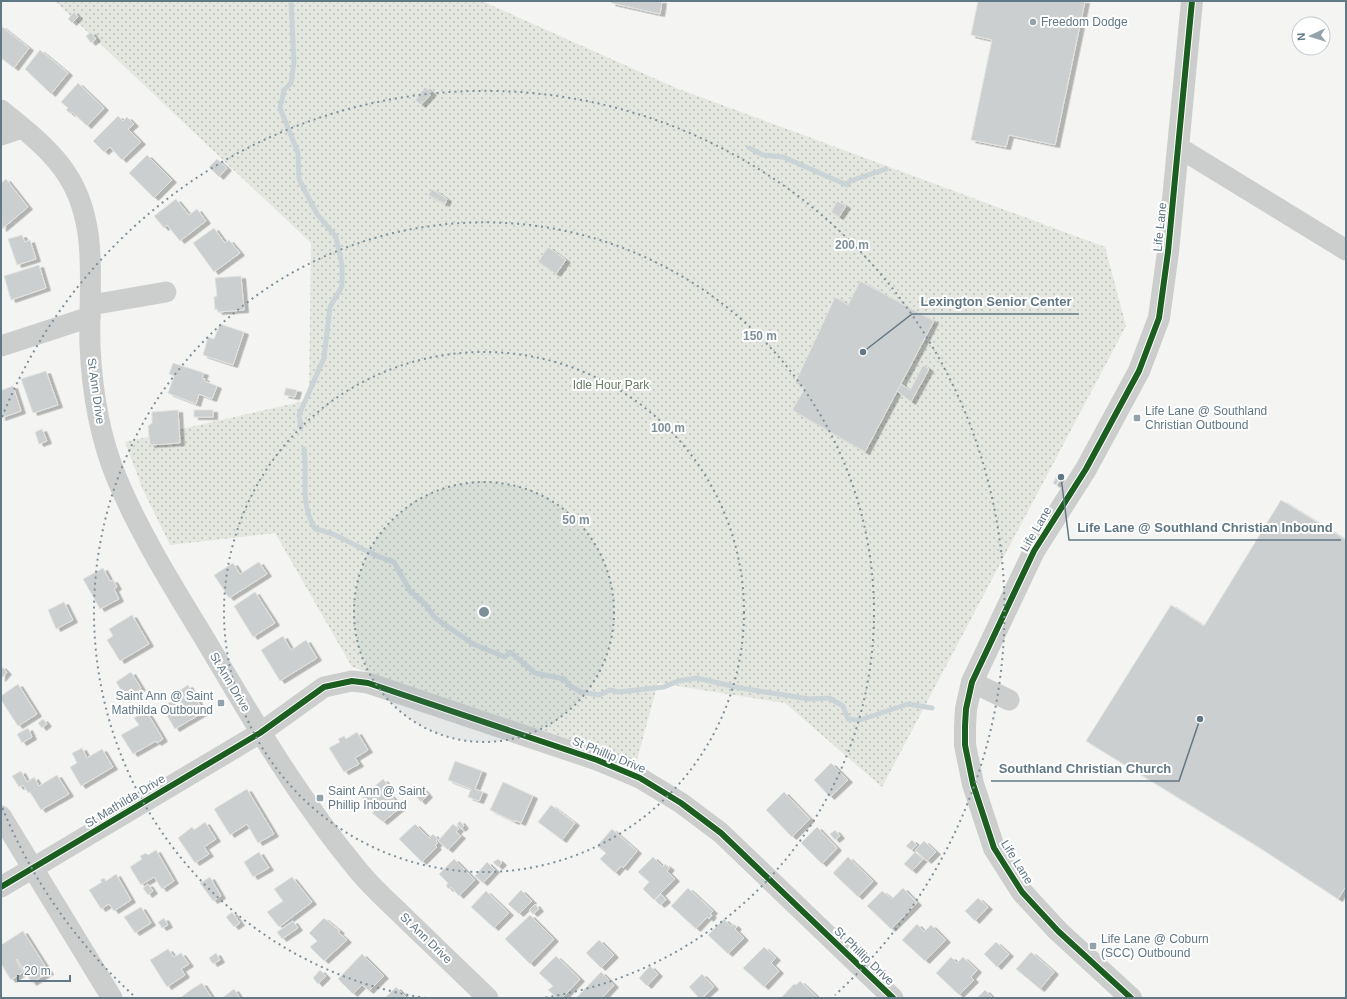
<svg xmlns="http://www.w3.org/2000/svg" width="1347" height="999" viewBox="0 0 1347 999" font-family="Arial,sans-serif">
	<defs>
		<pattern id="park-dots" width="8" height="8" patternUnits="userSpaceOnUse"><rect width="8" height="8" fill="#e4e7e0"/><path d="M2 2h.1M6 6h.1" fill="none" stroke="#bcc0bb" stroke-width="1.8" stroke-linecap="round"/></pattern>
		<filter id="shadow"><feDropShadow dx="4.5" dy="2.5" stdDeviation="0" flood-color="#0004"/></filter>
	</defs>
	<rect width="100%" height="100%" fill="#f4f4f2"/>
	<polygon fill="url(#park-dots)" points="55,1 482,1 676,88 1105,247 1126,326 882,787 785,703 658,683 636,763 352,667 275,533 170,545 143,490 125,442 309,400 311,243"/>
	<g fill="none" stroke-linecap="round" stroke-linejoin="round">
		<g stroke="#cad4d6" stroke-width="5">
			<polyline points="291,1 294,62 291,83 284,90 280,108 298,153 299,179 317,214 336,237 342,265 342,286 330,307 324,358 299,415 301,428"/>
			<polyline points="749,148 763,155 783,157 847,185 850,181 886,169"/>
			<path d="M 304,449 C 308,478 299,501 315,529 C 343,534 366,555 394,562 L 410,591 L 425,604 L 435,618 L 473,644 L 505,657 L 510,652 L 535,673 L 564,679 L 569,685 L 581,692 L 599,695 L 610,690 L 618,692 L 664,687 L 678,681 L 697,678 L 740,688 L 809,699 L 829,698 L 843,706 L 848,719 L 860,720 L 908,704 L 932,708"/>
		</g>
	</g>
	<g fill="#cccfcf" stroke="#e3e3e2" filter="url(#shadow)">
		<polygon points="612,1 662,1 660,14 611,3"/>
		<polygon points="978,1 1085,1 1055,145 1009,135 1006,147 971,140 992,40 971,35"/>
		<polygon points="74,12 78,17 72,23 68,19"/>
		<polygon points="1,26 29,48 14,68 1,58"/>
		<polygon points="91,32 96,39 91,43 86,36"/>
		<polygon points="40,50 68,73 51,94 25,69"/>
		<polygon points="78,83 104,108 87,126 72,112 71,114 66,110 68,108 61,102"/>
		<polygon points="425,87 432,93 421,105 415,100"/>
		<polygon points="118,116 123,121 127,117 134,124 128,129 141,142 122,160 110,147 104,152 93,141"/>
		<polygon points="147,155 172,180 154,198 129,173"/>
		<polygon points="217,159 227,168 219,177 209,167"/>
		<polygon points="6,179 28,207 2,229 1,183"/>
		<polygon points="432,189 447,199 445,204 428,195"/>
		<polygon points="176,199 189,215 197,209 206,221 180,241 167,225 164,228 154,216"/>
		<polygon points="837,201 846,206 839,217 831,212"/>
		<polygon points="214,228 225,243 229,240 240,253 214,272 193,243"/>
		<polygon points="22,235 25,242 30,240 36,259 17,265 8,239"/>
		<polygon points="548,247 566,260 556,274 538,262"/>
		<polygon points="39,265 46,288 11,300 4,276"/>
		<polygon points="241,276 244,310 218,312 217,309 215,310 214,297 217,296 215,278"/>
		<polygon points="860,281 934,321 865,452 792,410 805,388 795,383 835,297 848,305"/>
		<polygon points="220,324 244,332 233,365 203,355 208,337 214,339"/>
		<polygon points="173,363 204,373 202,378 205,379 204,381 217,386 212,399 199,394 196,404 168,393 174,376 169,374"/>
		<polygon points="923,365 929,369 911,402 897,391 901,384 910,390"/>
		<polygon points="46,371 58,405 33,413 21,379"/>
		<polygon points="13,386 21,411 1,418 1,389 2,390"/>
		<polygon points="286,388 297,390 295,397 284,395"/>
		<polygon points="178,410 180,443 150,445 148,426 152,423 152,412"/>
		<rect x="194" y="410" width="19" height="7"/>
		<polygon points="42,429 47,441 39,444 35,432"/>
		<polygon points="1057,476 1060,478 1056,485 1053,483"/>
		<polygon points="1281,500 1346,540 1346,886 1338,899 1260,848 1086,741 1171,605 1204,626"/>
		<polygon points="259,562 267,574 229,598 214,575 233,563 240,574"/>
		<polygon points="103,568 110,581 113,580 117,587 114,589 119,599 100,609 83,579"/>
		<polygon points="255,592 275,623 253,637 234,606"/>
		<polygon points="64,602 73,620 56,629 48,610"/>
		<polygon points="132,615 149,644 120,661 107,640 113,636 109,629"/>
		<polygon points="283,636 291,650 306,640 317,658 280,681 261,650"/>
		<polygon points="1,666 7,672 1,679"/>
		<polygon points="131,672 141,688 126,698 116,682"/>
		<polygon points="18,684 37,714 18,726 1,700 1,696"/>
		<polygon points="188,685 204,712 175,729 162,707 179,697 176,693"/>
		<polygon points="146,711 163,739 157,743 156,741 133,754 121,735 139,725 134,718"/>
		<polygon points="43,719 47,724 42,728 38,723"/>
		<polygon points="28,728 32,737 22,743 17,734"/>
		<polygon points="357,732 368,750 355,758 359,764 344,772 329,748 340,742 338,739 344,736 346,739"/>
		<polygon points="82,748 87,758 102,749 113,767 81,786 70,767 77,763 72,753"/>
		<polygon points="455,761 482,771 475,789 483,792 479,801 468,797 471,789 448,780"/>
		<polygon points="831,763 848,780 830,797 814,780"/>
		<polygon points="21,771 27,782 34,777 39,786 57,775 69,794 41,810 30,792 28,793 23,785 19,787 12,776"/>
		<polygon points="383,779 387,784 383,787 401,807 383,822 372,813 374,812 362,798"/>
		<polygon points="503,782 533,796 521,823 515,820 515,822 490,810"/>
		<polygon points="422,788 428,795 421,802 415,795"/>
		<polygon points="247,789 274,834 258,843 247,824 230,835 214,809"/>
		<polygon points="784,792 810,819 792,837 766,810"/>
		<polygon points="551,805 575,823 562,840 538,822"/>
		<polygon points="460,821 464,826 461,829 457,824"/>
		<polygon points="205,822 216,839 204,847 209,854 195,863 178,838 192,827 194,830"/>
		<polygon points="415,824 429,838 433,834 438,839 436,841 438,843 435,845 437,847 422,862 399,839"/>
		<polygon points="453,824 459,829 456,832 461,836 448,850 438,841"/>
		<polygon points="817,827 837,848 822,864 801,843"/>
		<polygon points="612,829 637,851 623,868 621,866 615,873 600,859 606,853 597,846"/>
		<polygon points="835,830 840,836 835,840 830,834"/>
		<polygon points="912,840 917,845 911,850 906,846"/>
		<polygon points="924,841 936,852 927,861 915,850"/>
		<polygon points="156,850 174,881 162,889 154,877 141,885 130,867 142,859 140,856 146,853 148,855"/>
		<polygon points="259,852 269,868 253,877 244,862"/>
		<polygon points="915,852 923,859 912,871 904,864"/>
		<polygon points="653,857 663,867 665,864 670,868 667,871 675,879 654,900 643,889 649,882 638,872"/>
		<polygon points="848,857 873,881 858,897 833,873"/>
		<polygon points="454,859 475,880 459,896 451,887 449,889 446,886 448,883 439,874"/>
		<polygon points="498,859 502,863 498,867 493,862"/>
		<polygon points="487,862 495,870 483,883 475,876"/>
		<polygon points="116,874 131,900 114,911 109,904 101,909 89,890 102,882 100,880 104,878 106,881"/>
		<polygon points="210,877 221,896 213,901 200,883"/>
		<polygon points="292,877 312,902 279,927 267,912 283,901 274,889"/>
		<polygon points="148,884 153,891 148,895 143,888"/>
		<polygon points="688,888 713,911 710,914 712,915 709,919 707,917 696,929 671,906"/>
		<polygon points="903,888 917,903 891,929 867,906 882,891 892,899"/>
		<polygon points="521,890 532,901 519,914 508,904"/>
		<polygon points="486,891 509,913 494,928 471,907"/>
		<polygon points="661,894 666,900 660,905 655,900"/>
		<polygon points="978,898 988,907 975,921 965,911"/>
		<polygon points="535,904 539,909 533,914 529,910"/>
		<polygon points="141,907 151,923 135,933 124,917"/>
		<polygon points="232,912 240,923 234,927 226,917"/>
		<polygon points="530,915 554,939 530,964 505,939"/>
		<polygon points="164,918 168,925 162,928 158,922"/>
		<polygon points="324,918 340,931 338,932 347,940 324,961 310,947 317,941 309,933"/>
		<polygon points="724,919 731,926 734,924 737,927 735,929 744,938 728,954 708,935"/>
		<polygon points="293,921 298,928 282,939 277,932"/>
		<polygon points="917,924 924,932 931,925 946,940 925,961 902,940"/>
		<polygon points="23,931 49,972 32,983 17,959 16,960 23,972 11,980 1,964 1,945"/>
		<polygon points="599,940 614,955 601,968 586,953"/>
		<polygon points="996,942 1009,954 997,967 984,954"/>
		<polygon points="764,947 776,958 771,963 779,971 764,987 743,968"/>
		<polygon points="168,949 174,957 181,953 189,964 181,969 185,975 167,987 150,960"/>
		<polygon points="1031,952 1054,972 1040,989 1016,969"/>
		<polygon points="216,953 220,960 213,964 209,958"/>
		<polygon points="362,954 384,976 369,991 362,985 353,994 338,979"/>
		<polygon points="556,956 580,979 562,998 557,998 548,990 553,986 539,973"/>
		<polygon points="951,957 957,963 963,957 977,970 971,977 974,980 959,995 936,973"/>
		<polygon points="650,966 658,974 647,986 639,978"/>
		<polygon points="320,970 326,976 318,984 313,978"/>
		<polygon points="601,972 614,985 602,998 576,998"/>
		<polygon points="702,974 714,987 702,998 699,998 689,987"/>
		<polygon points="800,981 818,998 781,998 794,984 796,985"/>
		<polygon points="202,983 212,998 180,998 192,989"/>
		<polygon points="396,987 407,998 385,998"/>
		<polygon points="234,989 240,998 222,998"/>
		<polygon points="985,990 993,998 977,998"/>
	</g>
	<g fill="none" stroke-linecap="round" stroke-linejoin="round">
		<g stroke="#cccdcd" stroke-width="21">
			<path d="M 1,110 C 25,130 51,149 68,176 C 100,227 88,289 90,346 C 92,391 100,438 117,479 C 141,536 174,588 206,641 C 252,719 298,798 357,869 C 372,888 391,904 408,921 C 435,947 461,972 488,998"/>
			<polyline points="1,135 22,128"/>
			<polyline points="1178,147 1346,250"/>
			<polyline points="91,305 166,292"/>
			<polyline points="1,346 90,317"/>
			<polyline points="972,682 1009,700"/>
			<polyline points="1,816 112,998"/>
			<polyline points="1,887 260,733 324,687 352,681 368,683 597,760 640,778 681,803 721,833 893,998"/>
		</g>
		<polyline stroke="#cccdcd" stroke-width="22" points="1131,998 1058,931 1022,892 994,848 973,784 965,745 965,726 966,709 972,682 1034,551 1086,469 1139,371 1159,318 1168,252 1192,1"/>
		<defs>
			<g id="cycleway">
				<polyline points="1,887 260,733 324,687 352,681 368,683 597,760 640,778 681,803 721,833 893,998"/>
				<polyline points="1131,998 1058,931 1022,892 994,848 973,784 965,745 965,726 966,709 972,682 1034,551 1086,469 1139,371 1159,318 1168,252 1192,1"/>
			</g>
		</defs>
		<use href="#cycleway" stroke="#fff" stroke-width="8"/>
		<use href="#cycleway" stroke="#1b5e20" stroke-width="6"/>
	</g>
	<circle cx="484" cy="612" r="130" fill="#7d909a" fill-opacity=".12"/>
	<g fill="none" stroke="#7d909a" stroke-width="2" stroke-dasharray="2 4">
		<circle cx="484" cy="612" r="130"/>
		<circle cx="484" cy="612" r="260"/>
		<path d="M426 998A390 390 0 1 1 542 998"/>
		<path d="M133 995A520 520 0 0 1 2 807M2 417A520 520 0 1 1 835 995"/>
	</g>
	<g fill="#94a3ab" stroke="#fff" stroke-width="1.5">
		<circle cx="1033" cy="22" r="4"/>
		<rect x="1133" y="414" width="8" height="8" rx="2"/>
		<rect x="217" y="699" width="8" height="8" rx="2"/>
		<rect x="316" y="794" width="8" height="8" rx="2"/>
		<rect x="1089" y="942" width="8" height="8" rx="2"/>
	</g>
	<g text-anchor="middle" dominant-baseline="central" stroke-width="4" stroke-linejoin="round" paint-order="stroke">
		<g font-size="12" fill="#617885" stroke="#fff" text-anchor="start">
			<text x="1041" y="22">Freedom Dodge</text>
			<text x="1145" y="411">Life Lane @ Southland<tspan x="1145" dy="14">Christian Outbound</tspan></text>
			<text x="213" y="696" text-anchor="end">Saint Ann @ Saint<tspan x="213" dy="14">Mathilda Outbound</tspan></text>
			<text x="328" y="791">Saint Ann @ Saint<tspan x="328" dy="14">Phillip Inbound</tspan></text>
			<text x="1101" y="939">Life Lane @ Coburn<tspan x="1101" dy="14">(SCC) Outbound</tspan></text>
		</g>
		<g font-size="12" fill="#617885" stroke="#fff">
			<text transform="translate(1160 227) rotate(-84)">Life Lane</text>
			<text transform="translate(96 391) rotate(82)">St Ann Drive</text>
			<text transform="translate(1036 529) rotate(-60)">Life Lane</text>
			<text transform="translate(230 682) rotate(59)">St Ann Drive</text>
			<text transform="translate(609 755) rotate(22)">St Phillip Drive</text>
			<text transform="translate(125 801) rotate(-31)">St Mathilda Drive</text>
			<text transform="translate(1017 862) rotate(58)">Life Lane</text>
			<text transform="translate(426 938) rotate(44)">St Ann Drive</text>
			<text transform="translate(864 956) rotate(44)">St Phillip Drive</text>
		</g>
		<g font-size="12" fill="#687b61" stroke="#fff">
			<text x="611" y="385">Idle Hour Park</text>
		</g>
	</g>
	<circle cx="484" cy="612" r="6" fill="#7d909a" stroke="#fff" stroke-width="2"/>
	<g font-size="12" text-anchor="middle" font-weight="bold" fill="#7d909a" stroke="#fff" stroke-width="4" stroke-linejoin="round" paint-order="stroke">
		<text x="852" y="249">200 m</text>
		<text x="760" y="340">150 m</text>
		<text x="668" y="432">100 m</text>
		<text x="576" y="524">50 m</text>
	</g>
	<path fill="none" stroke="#617885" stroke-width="1.5" d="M863 352L912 314H1079M1061 477L1069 540H1341M1200 719L1179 781H991"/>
	<g fill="#617885" stroke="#fff" stroke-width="1.5">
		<circle cx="863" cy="352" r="4"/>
		<circle cx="1061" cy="477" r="4"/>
		<circle cx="1200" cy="719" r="4"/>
	</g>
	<g font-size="13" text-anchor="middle" font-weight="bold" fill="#617885" stroke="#fff" stroke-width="4" stroke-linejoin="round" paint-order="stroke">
		<text x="996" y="306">Lexington Senior Center</text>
		<text x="1205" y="532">Life Lane @ Southland Christian Inbound</text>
		<text x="1085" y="773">Southland Christian Church</text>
	</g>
	<rect width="1347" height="999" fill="none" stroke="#617885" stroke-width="4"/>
	<g transform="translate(1311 36) rotate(266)"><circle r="19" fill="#ffffff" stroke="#c0c9ce"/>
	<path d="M0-3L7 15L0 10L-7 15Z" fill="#94a3ab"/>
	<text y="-6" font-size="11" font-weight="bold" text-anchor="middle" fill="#617885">N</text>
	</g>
	<path d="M18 975v6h52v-6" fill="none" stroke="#617885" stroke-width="2"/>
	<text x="24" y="975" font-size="12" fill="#617885" stroke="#ffffff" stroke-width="3" paint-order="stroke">20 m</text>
</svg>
